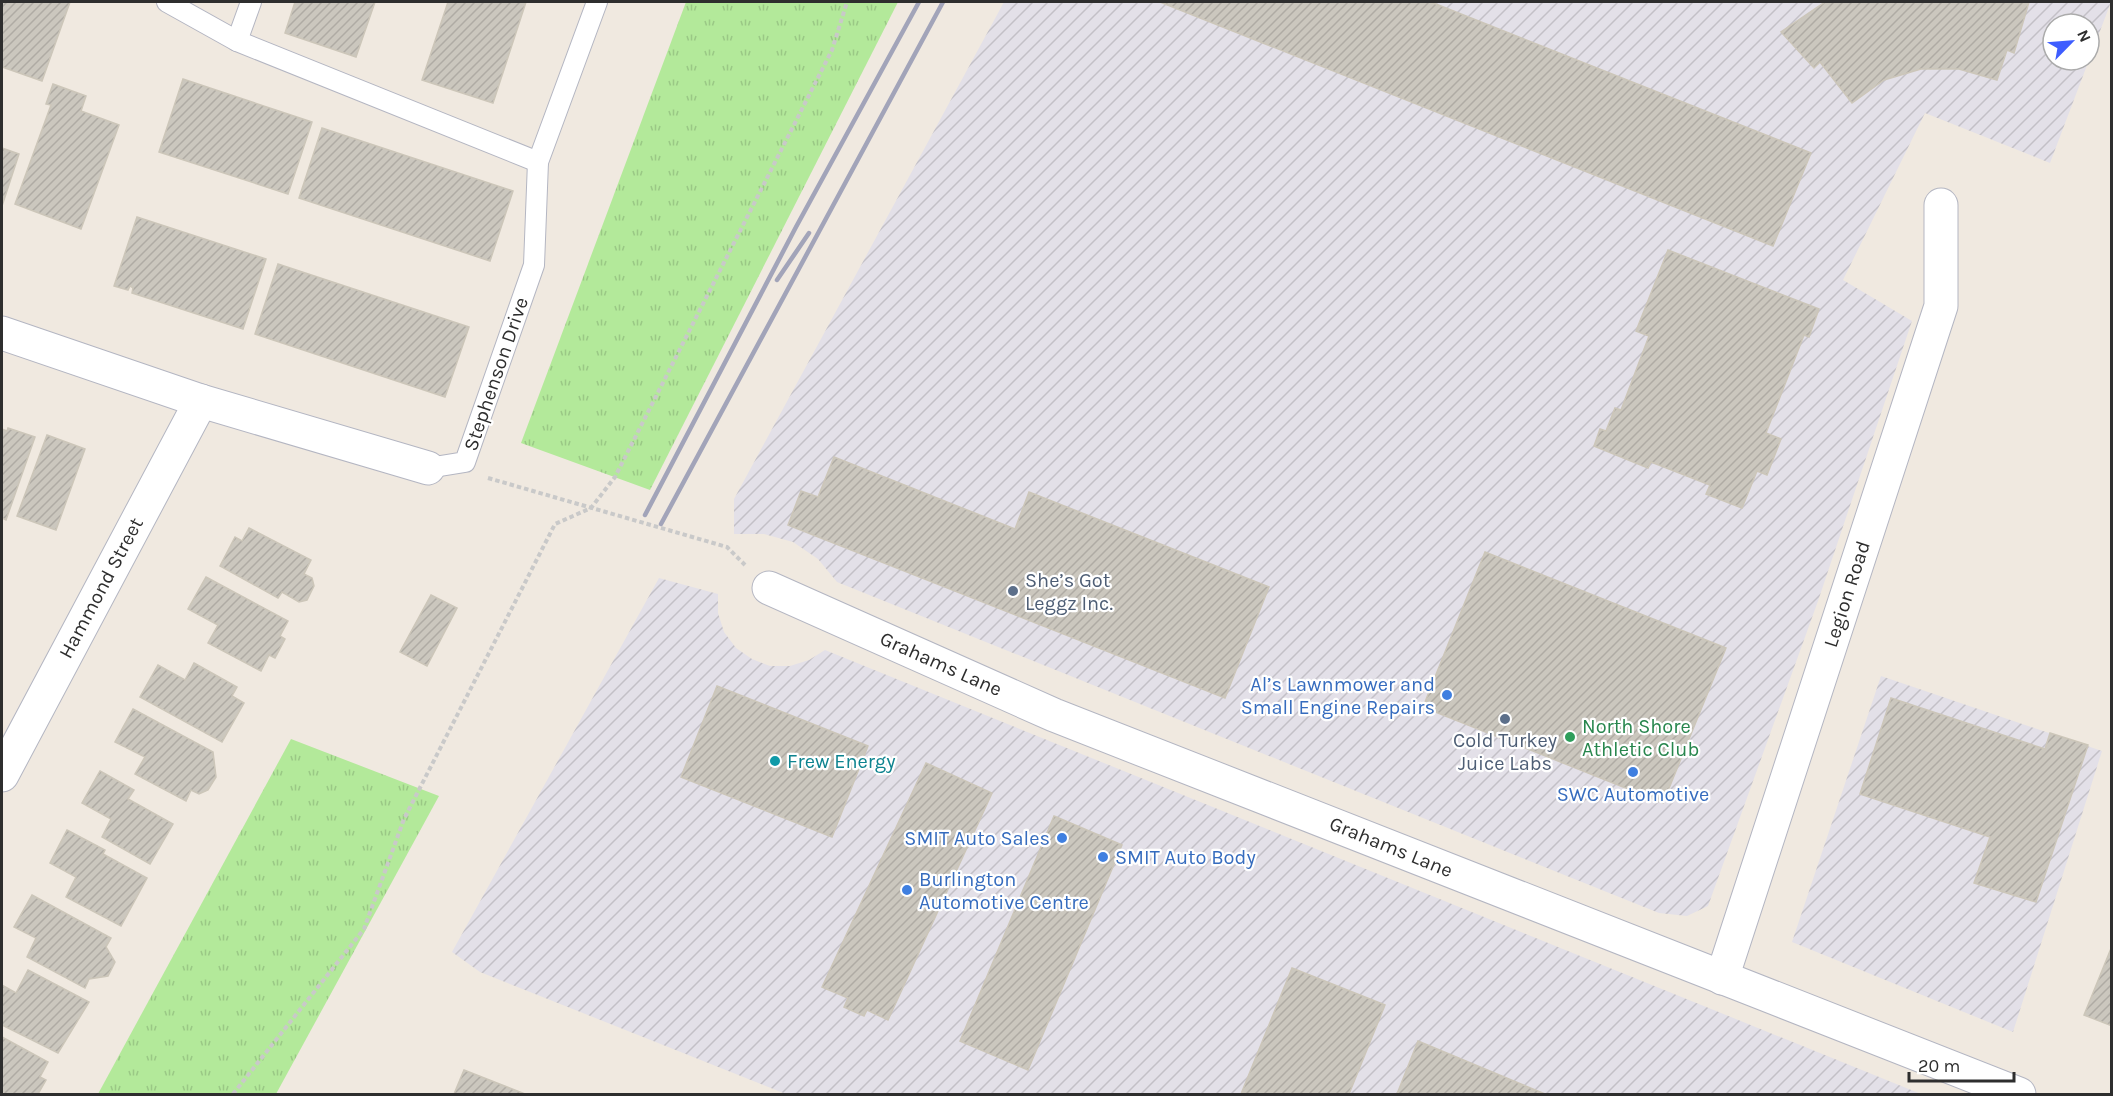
<svg xmlns="http://www.w3.org/2000/svg" width="2113" height="1096" viewBox="0 0 2113 1096" font-family="Karla,sans-serif">
	<defs>
		<pattern id="industrial-furrows" width="10" height="10" patternUnits="userSpaceOnUse" patternTransform="scale(1.5)"><rect width="10" height="10" fill="#e3e0e8"/><path d="M-1 1l2-2M0 10L10 0M9 11l2-2" fill="none" stroke="#c3c0c7"/></pattern>
		<pattern id="grass-tufts" width="24" height="20" patternUnits="userSpaceOnUse" patternTransform="scale(1.5)"><rect width="24" height="20" fill="#b3e99a"/><path d="M3 7l-1-3M5 7V3M7 7l1-3M15 17l-1-3M17 17v-4M19 17l1-3" fill="none" stroke="#9ac885"/></pattern>
		<pattern id="building-hatch" width="6" height="6" patternUnits="userSpaceOnUse" patternTransform="scale(1.5)"><rect width="6" height="6" fill="#cbc7be"/><path d="M-1 1l2-2M0 6l6-6M5 7l2-2" fill="none" stroke="#afaba4"/></pattern>
	</defs>
	<rect width="100%" height="100%" fill="#f0e9e0"/>
	<g fill="url(#industrial-furrows)">
		<polygon points="1004,2 2111,2 2089,60 2089,24 2053,24 2053,60 2089,60 2050,163 1925,113 1843,280 1912,321 1818,601 1708,906 1687,916 1659,913 837,582 818,559 793,542 764,534 734,534 734,499"/>
		<polygon points="659,578 718,594 718,613 724,632 736,648 752,659 770,666 790,666 809,660 825,650 1921,1094 786,1094 480,972 452,952"/>
		<polygon points="1881,676 2102,751 2013,1032 1792,942"/>
	</g>
	<g fill="url(#grass-tufts)">
		<polygon points="686,2 898,2 650,490 521,443"/>
		<polygon points="291,739 439,796 276,1094 98,1094"/>
	</g>
	<g fill="url(#building-hatch)" stroke="#ccc6b9" stroke-width="1.5">
		<polygon points="2,2 70,2 42,81 2,67"/>
		<polygon points="295,2 375,2 356,57 285,33"/>
		<polygon points="448,2 526,2 493,103 422,80"/>
		<polygon points="1160,2 1431,2 1811,153 1773,246"/>
		<polygon points="1825,2 2029,2 2014,53 2007,50 1997,80 1959,69 1921,69 1884,80 1852,103 1820,62 1814,68 1781,32"/>
		<polygon points="183,79 312,122 288,194 159,152"/>
		<polygon points="53,84 86,96 81,111 119,125 81,229 15,204 51,105 46,104"/>
		<polygon points="322,128 513,191 490,261 299,198"/>
		<polygon points="2,148 19,154 2,206"/>
		<polygon points="137,217 266,259 243,329 132,293 133,288 130,286 128,290 114,286"/>
		<polygon points="1668,250 1819,309 1809,337 1804,335 1766,433 1781,439 1767,475 1757,471 1742,508 1706,494 1710,485 1651,462 1648,468 1594,446 1600,429 1606,431 1615,408 1621,410 1649,336 1636,331"/>
		<polygon points="278,264 469,327 445,397 255,334"/>
		<polygon points="8,428 35,437 6,520 2,518 2,429 7,431"/>
		<polygon points="47,435 85,449 56,530 17,516"/>
		<polygon points="834,457 1015,529 1029,492 1269,587 1225,698 788,525 801,491 818,497"/>
		<polygon points="249,528 311,560 304,574 312,578 314,586 307,600 299,602 282,592 278,598 220,566 235,537 242,541"/>
		<polygon points="1485,552 1726,648 1663,803 1423,707"/>
		<polygon points="206,577 288,621 280,636 285,639 275,658 269,655 261,671 208,643 218,625 188,609"/>
		<polygon points="431,595 457,608 427,666 400,652"/>
		<polygon points="194,663 237,687 232,696 244,703 222,742 140,697 158,665 185,680"/>
		<polygon points="717,686 868,746 832,837 681,777"/>
		<polygon points="1891,698 2045,749 2050,733 2088,745 2036,902 1974,883 1990,837 1860,794"/>
		<polygon points="133,709 213,752 216,777 208,790 199,794 191,790 186,801 135,774 145,757 115,742"/>
		<polygon points="926,763 992,793 888,1020 867,1010 864,1016 844,1007 848,998 822,987"/>
		<polygon points="100,771 134,790 128,799 173,824 150,864 102,837 111,819 82,803"/>
		<polygon points="1054,816 1122,845 1028,1070 960,1041"/>
		<polygon points="67,830 105,850 103,854 147,878 121,926 66,897 76,877 50,863"/>
		<polygon points="32,895 111,938 106,947 115,962 108,976 89,979 85,988 27,957 36,938 14,927"/>
		<polygon points="2112,946 2112,1026 2084,1015"/>
		<polygon points="1292,968 1385,1005 1349,1094 1241,1094"/>
		<polygon points="28,970 89,1002 58,1053 2,1025 2,985 16,993"/>
		<polygon points="2,1037 48,1062 40,1077 46,1080 38,1094 2,1094"/>
		<polygon points="1418,1041 1545,1094 1397,1094"/>
		<polygon points="464,1070 525,1094 454,1094"/>
	</g>
	<g fill="none" stroke-linecap="round" stroke-linejoin="round">
		<defs>
			<g id="service">
				<polyline points="167,2 237,41 538,162"/>
				<polyline points="237,41 251,2"/>
				<polyline points="428,468 465,462 534,265 538,162 597,2"/>
			</g>
			<g id="minor">
				<polyline points="2,333 201,401 428,468"/>
				<polyline points="769,588 1054,715 2019,1094"/>
				<polyline points="2,775 201,401"/>
				<polyline points="1722,978 1941,306 1941,205"/>
			</g>
		</defs>
		<use href="#service" stroke="#b4b6c2" stroke-width="22"/>
		<use href="#minor" stroke="#b4b6c2" stroke-width="35"/>
		<g stroke="#c9c9c9" stroke-width="4" stroke-dasharray="4.5 3" stroke-linecap="butt">
			<polyline points="488,478 727,547 745,565"/>
			<polyline points="233,1094 364,929 404,819 555,524 591,508 615,477 832,50 847,2"/>
		</g>
		<use href="#service" stroke="#fff" stroke-width="20"/>
		<use href="#minor" stroke="#fff" stroke-width="33"/>
		<g stroke="#a2a4b9" stroke-width="4.5">
			<polyline points="777,280 809,233"/>
			<polyline points="645,515 796,227 919,2"/>
			<polyline points="661,524 943,2"/>
		</g>
	</g>
	<g fill="#5c6f8a" stroke="#fff" stroke-width="2">
		<circle cx="1013" cy="591" r="6"/>
		<circle cx="1505" cy="719" r="6"/>
	</g>
	<g fill="#3f7fe0" stroke="#fff" stroke-width="2">
		<circle cx="1447" cy="695" r="6"/>
		<circle cx="1633" cy="772" r="6"/>
		<circle cx="1062" cy="838" r="6"/>
		<circle cx="1103" cy="857" r="6"/>
		<circle cx="907" cy="890" r="6"/>
	</g>
	<circle fill="#2e9e5b" stroke="#fff" stroke-width="2" cx="1570" cy="737" r="6"/>
	<circle fill="#0f9aa8" stroke="#fff" stroke-width="2" cx="775" cy="761" r="6"/>
	<g text-anchor="middle" dominant-baseline="central" stroke-width="4.5" stroke-linejoin="round" paint-order="stroke">
		<g font-size="20" fill="#2e2e2e" stroke="#fff">
			<text transform="translate(496 374) rotate(-71)">Stephenson Drive</text>
			<text transform="translate(101 588) rotate(-62)">Hammond Street</text>
			<text transform="translate(1847 594) rotate(-72)">Legion Road</text>
			<text transform="translate(941 664) rotate(24)">Grahams Lane</text>
			<text transform="translate(1391 847) rotate(22)">Grahams Lane</text>
		</g>
		<g font-size="20" fill="#4e5e75" stroke="#fff" text-anchor="start">
			<text x="1025" y="580">She’s Got<tspan x="1025" dy="23">Leggz Inc.</tspan></text>
			<text x="1505" y="740" text-anchor="middle">Cold Turkey<tspan x="1505" dy="23">Juice Labs</tspan></text>
		</g>
		<g font-size="20" fill="#366cbe" stroke="#fff" text-anchor="end">
			<text x="1435" y="684">Al’s Lawnmower and<tspan x="1435" dy="23">Small Engine Repairs</tspan></text>
			<text x="1633" y="794" text-anchor="middle">SWC Automotive</text>
			<text x="1050" y="838">SMIT Auto Sales</text>
			<text x="1115" y="857" text-anchor="start">SMIT Auto Body</text>
			<text x="919" y="879" text-anchor="start">Burlington<tspan x="919" dy="23">Automotive Centre</tspan></text>
		</g>
		<g font-size="20" fill="#27864d" stroke="#fff" text-anchor="start">
			<text x="1582" y="726">North Shore<tspan x="1582" dy="23">Athletic Club</tspan></text>
		</g>
		<g font-size="20" fill="#0d838f" stroke="#fff" text-anchor="start">
			<text x="787" y="761">Frew Energy</text>
		</g>
	</g>
	<rect width="2113" height="1096" fill="none" stroke="#2e2e2e" stroke-width="6"/>
	<g transform="translate(2071 42) rotate(65)"><circle r="28" fill="#ffffff" stroke="#ababab" stroke-width="1.5"/>
	<path d="M0-4.5L10 22L0 15L-10 22Z" fill="#3e5dff"/>
	<text y="-9" font-size="16" font-weight="bold" text-anchor="middle" fill="#2e2e2e">N</text>
	</g>
	<path d="M1909 1072v9h105v-9" fill="none" stroke="#2e2e2e" stroke-width="3"/>
	<text x="1918" y="1072" font-size="18" fill="#2e2e2e" stroke="#ffffff" stroke-width="4.5" paint-order="stroke">20 m</text>
</svg>
